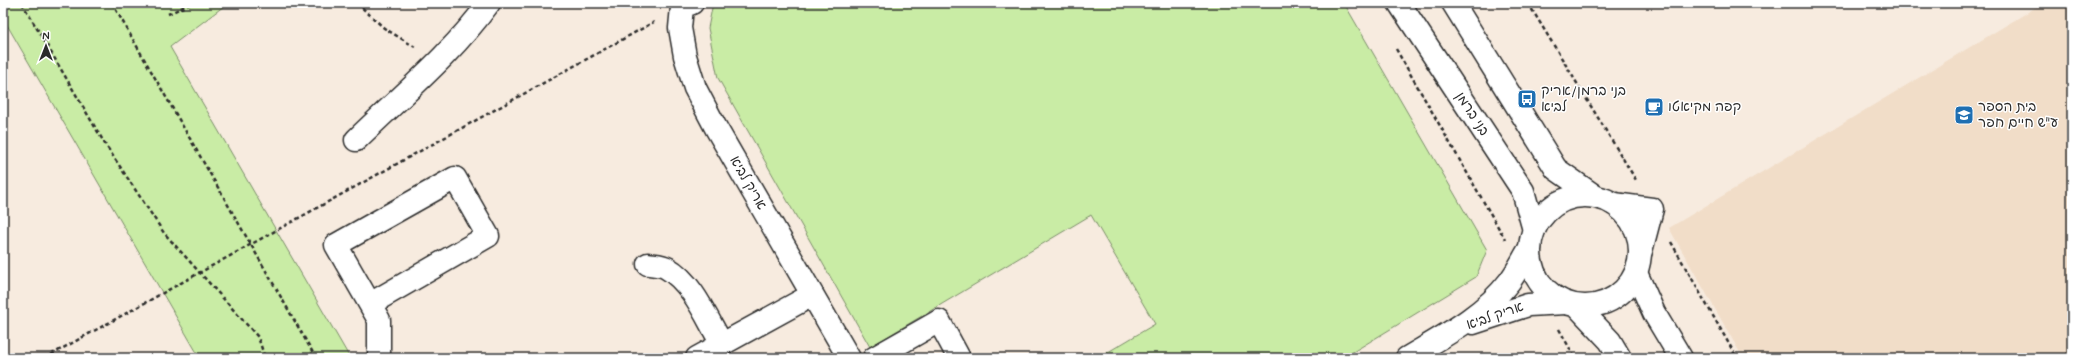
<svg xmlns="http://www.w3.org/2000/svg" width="2075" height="361" viewBox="0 0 2075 361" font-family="Mynerve,'Playpen Sans Hebrew',sans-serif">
	<rect width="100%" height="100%" fill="#f7ebdf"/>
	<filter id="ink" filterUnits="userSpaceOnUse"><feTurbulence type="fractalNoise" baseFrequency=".025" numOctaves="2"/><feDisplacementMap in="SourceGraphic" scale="8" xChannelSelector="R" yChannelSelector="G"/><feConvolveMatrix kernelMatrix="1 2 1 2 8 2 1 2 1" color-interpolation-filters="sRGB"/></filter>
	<g filter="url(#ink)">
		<polygon fill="#f1ddc8" points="2043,3 2072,3 2072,358 1743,358 1669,228"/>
		<g fill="#c9eca5" stroke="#7a8c68">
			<polygon points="3,3 228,3 170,47 350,358 200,358 3,18"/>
			<polygon points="713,3 1344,3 1487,250 1476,277 1343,358 1098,358 1155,324 1091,215 870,347 718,78 708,28"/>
		</g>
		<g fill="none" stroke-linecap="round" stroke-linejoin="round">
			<defs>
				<g id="minor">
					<polyline points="692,3 682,7 680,28 685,56 695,88 716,128 849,358"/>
					<polyline points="1399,3 1523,191 1534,230"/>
					<polyline points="1453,3 1556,169 1596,197"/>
					<path d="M 356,140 C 401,96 452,54 489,3"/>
					<circle cx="1585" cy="251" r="55"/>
					<polyline points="1614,204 1652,209 1641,251"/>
					<path d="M 648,264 C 654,265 662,265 667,268 C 693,283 707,319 722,344"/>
					<polyline points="1636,273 1654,313 1681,358"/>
					<polyline points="370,304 488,236 455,178 336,245 379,320 379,358"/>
					<polyline points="1577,306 1610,341 1620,358"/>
					<polyline points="1473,323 1528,305 1566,303"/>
					<polyline points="697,358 812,295"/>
					<polyline points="874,358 939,321 959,358"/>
					<path d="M 1407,358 C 1442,337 1483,316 1509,282 C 1517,272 1523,259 1530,248"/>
				</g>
			</defs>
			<use href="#minor" stroke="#2b2b2b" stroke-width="25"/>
			<g stroke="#2b2b2b" stroke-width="2.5" stroke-dasharray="4 3" stroke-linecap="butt">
				<polyline points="22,3 105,144 164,233 258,337 265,358"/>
				<polyline points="112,3 316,358"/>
				<polyline points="357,3 384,28 415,47"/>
				<polyline points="1369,3 1372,8"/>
				<polyline points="1528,3 1636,180"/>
				<polyline points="168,14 192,3"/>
				<polyline points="1396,49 1505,239"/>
				<polyline points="1671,242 1737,358"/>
				<polyline points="1559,329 1575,358"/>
				<polyline points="45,358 654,22"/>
			</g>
			<use href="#minor" stroke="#fff" stroke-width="22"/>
		</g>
	</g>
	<defs>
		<symbol id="bus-square" viewBox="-11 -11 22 22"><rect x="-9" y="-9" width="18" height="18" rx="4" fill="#1f6fb2" stroke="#fff"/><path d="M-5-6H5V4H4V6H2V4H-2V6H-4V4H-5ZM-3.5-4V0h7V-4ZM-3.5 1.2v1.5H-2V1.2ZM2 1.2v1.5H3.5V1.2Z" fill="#fff"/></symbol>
		<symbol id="cafe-square" viewBox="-11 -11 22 22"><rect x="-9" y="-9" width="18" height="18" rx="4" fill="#1f6fb2" stroke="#fff"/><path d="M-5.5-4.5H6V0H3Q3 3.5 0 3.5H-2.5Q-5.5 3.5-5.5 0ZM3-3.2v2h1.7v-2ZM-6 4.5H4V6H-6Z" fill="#fff"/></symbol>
		<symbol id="school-square" viewBox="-11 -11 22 22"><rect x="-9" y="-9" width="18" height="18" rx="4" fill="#1f6fb2" stroke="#fff"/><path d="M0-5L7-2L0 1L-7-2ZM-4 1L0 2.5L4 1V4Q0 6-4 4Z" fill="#fff"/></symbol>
	</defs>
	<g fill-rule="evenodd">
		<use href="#bus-square" x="1516" y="88" width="22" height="22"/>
		<use href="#cafe-square" x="1643" y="96" width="22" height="22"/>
		<use href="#school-square" x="1953" y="104" width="22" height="22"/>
	</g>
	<g text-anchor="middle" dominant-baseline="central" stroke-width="3" stroke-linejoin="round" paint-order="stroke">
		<g font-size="14" fill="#2b2b2b" stroke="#fff" text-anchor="start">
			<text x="1541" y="91">בני ברמן/אריק<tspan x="1541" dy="16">לביא</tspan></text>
			<text x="1668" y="107">קפה מקיאטו</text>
			<text x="1978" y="107">בית הספר<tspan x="1978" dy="16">ע"ש חיים חפר</tspan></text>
		</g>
		<g font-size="14" fill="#2b2b2b" stroke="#fff">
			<text transform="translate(1472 114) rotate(57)">בני ברמן</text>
			<text transform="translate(748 183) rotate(60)">אריק לביא</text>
			<text transform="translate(1495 316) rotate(-19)">אריק לביא</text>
		</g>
	</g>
	<rect width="2075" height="361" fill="none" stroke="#fff" stroke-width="16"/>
	<rect x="8" y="8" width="2059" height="345" fill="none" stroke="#2b2b2b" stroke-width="1.5" filter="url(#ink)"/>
	<g transform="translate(46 46)" stroke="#ffffff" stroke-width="3" paint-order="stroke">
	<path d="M0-3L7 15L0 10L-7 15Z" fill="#2b2b2b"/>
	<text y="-6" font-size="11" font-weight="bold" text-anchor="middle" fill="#2b2b2b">N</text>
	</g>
</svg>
